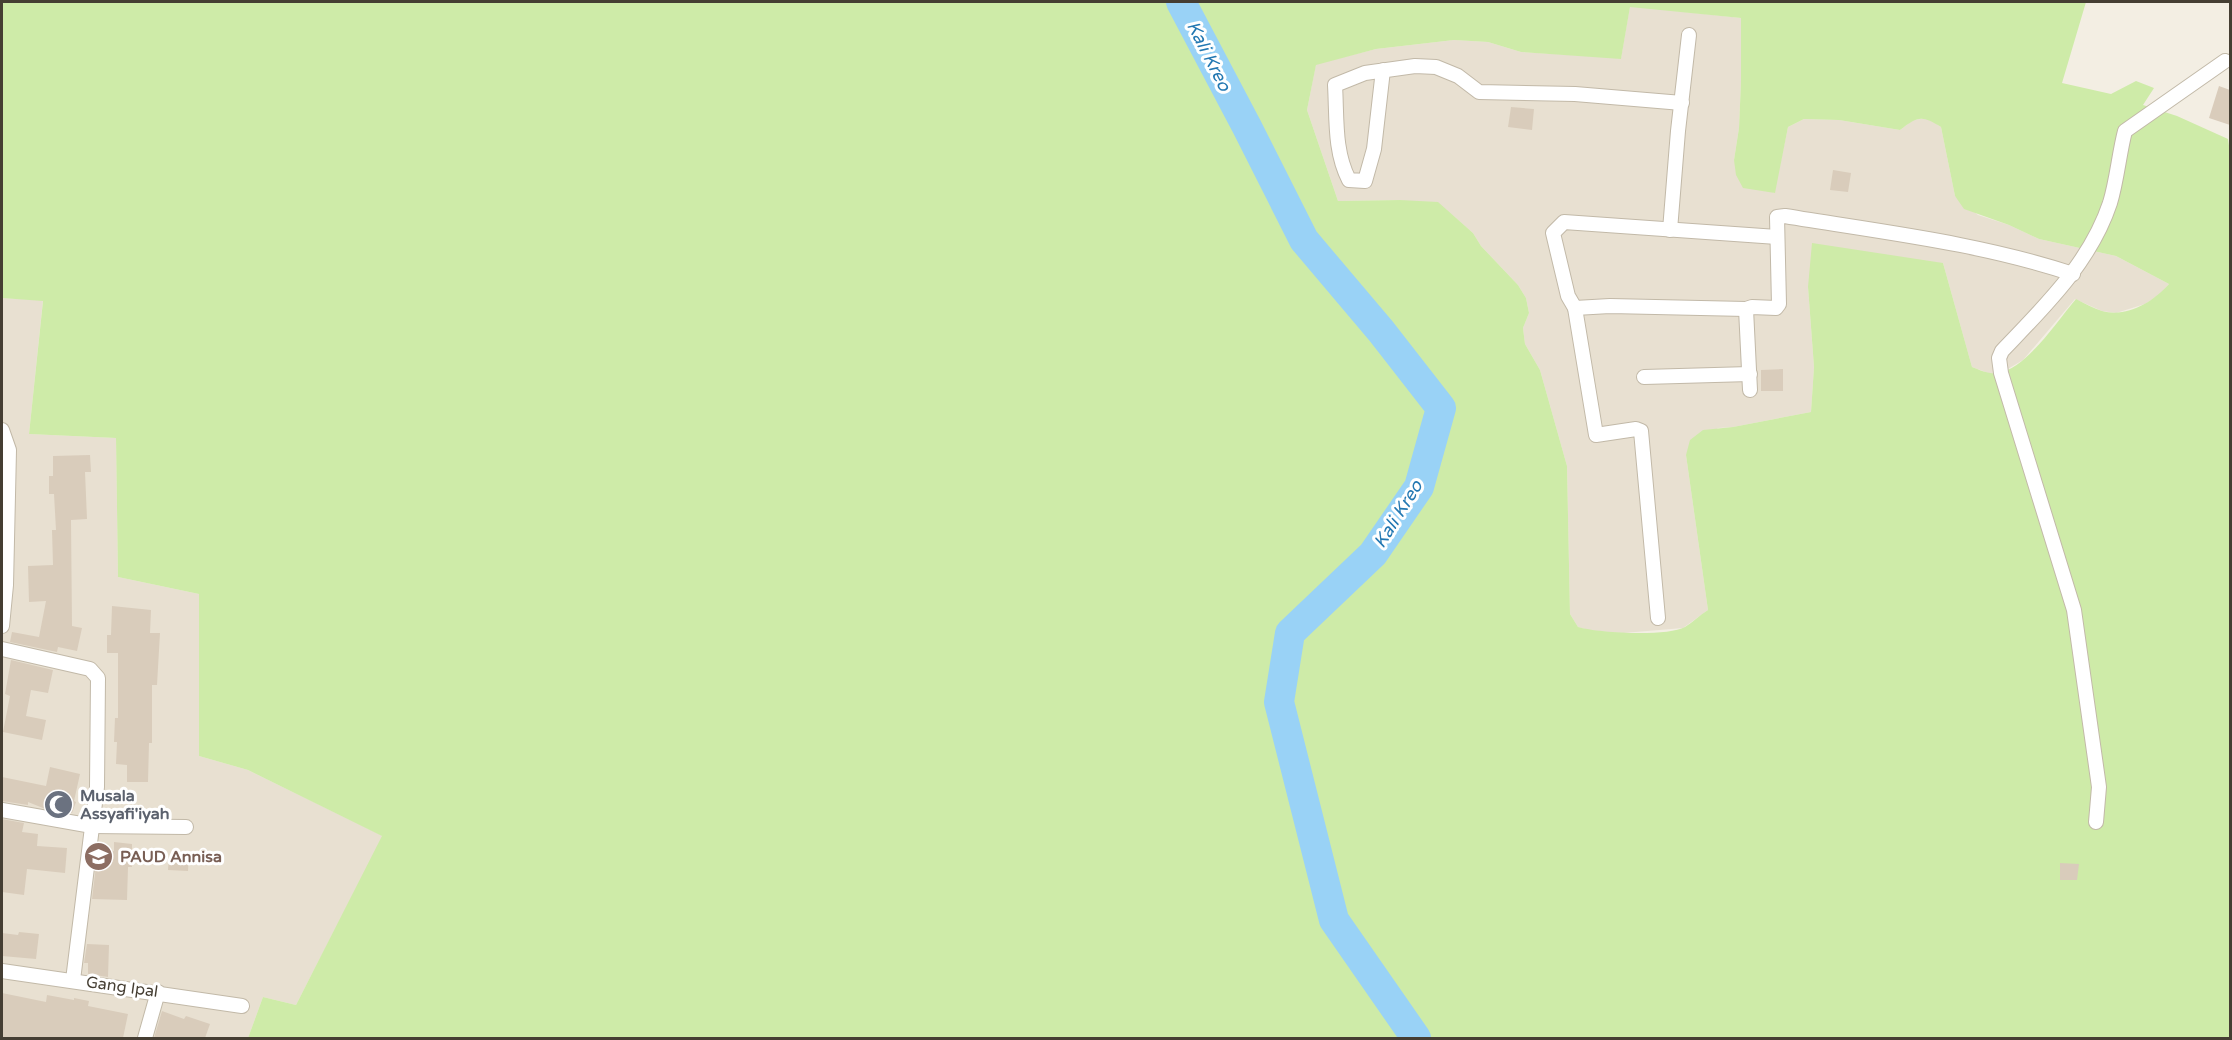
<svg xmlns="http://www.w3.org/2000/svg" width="2232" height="1040" viewBox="0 0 2232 1040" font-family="'Varela Round',sans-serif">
	<rect width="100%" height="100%" fill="#f3eee3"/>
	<g fill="#e8e0d1">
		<polygon points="1630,6 1741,18 1741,81 1739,128 1734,160 1774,193 1788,127 1804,119 1839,120 1900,130 1913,120 1928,118 1941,127 1955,196 1978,215 2009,225 2039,239 2116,256 2169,284 2159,295 2145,304 2116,313 2102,311 2075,299 2023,360 2001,373 1991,374 1972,367 1943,263 1808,287 1814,367 1811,412 1733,427 1718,428 1686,455 1708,610 1683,628 1623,633 1592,631 1578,627 1570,614 1567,466 1540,370 1525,344 1523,328 1529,313 1526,298 1518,285 1481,246 1473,233 1450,213 1400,200 1338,201 1307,110 1316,64 1376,49 1454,40 1488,42 1521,52 1621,58"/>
		<polygon points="2,298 43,300 29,434 116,438 118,577 199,594 199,756 248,770 383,836 296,1005 263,997 248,1038 2,1038"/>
	</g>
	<path fill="#ceeba8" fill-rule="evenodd" d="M 2,2 L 2086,2 L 2062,83 L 2111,94 L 2136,81 L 2154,88 L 2143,105 L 2177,116 L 2228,139 L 2230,152 L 2230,1038 L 248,1038 L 263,997 L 296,1005 L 382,836 L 248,770 L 199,756 L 199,594 L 118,577 L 116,438 L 29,434 L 43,301 L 2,298 ZM 1630,7 L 1741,18 L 1741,81 L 1739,128 L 1734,160 L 1736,175 L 1743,188 L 1775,193 L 1788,127 L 1804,119 L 1839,120 L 1900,130 C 1918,116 1922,115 1941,127 L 1955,196 L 1964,209 L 2009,225 L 2039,239 L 2116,256 L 2169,284 C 2153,302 2127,318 2102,311 C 2093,308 2084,303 2076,299 C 2057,321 2027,368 1999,373 C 1990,375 1980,370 1972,367 L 1943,263 L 1812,243 L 1808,287 L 1814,367 L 1811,412 L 1733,427 L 1703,430 L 1690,440 L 1686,455 L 1708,610 C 1700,615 1693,622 1685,627 C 1667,637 1598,633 1578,627 L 1570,614 L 1567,466 L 1540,370 L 1525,344 L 1523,328 L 1529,313 L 1526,298 L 1518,285 L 1481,246 L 1473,233 L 1438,202 L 1400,200 L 1338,201 L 1307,110 L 1316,65 L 1376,49 L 1454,40 L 1488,42 L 1521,52 L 1621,59 Z"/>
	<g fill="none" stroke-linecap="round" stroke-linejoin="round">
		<polyline stroke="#99d2f6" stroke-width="30" points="1181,2 1247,127 1304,240 1381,331 1441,408 1419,487 1373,554 1290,633 1279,702 1334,920 1416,1038"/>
	</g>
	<g fill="#d9ccbb">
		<polygon points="2219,86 2230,90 2230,125 2209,118"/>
		<polygon points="1511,107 1534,109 1532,130 1508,127"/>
		<polygon points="1833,170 1851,173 1848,192 1830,190"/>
		<polygon points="1783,369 1783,391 1761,391 1761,370"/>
		<polygon points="90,455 91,472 85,472 87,519 71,520 72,626 82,628 77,651 58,647 57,652 10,642 12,632 39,637 46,601 29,602 28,566 53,565 52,530 56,530 54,494 49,494 49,476 53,476 53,456"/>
		<polygon points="112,606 151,610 150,633 160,633 157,685 152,685 152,743 149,743 148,782 127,782 127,765 116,764 117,742 114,742 115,718 118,718 118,653 107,653 107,635 111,635"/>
		<polygon points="11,660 53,670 48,693 31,690 26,716 46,720 42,740 3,732 10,696 5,694"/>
		<polygon points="50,767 80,774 74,801 76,802 72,813 43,808 28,802 28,805 2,801 2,777 46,786"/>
		<polygon points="2,819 24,823 22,832 38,834 37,846 67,848 65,873 27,869 24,895 2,892"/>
		<polygon points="114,842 132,844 132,867 128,867 127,900 92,899 98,849 114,851"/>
		<polygon points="169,856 189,856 188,871 168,870"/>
		<polygon points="2060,863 2079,864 2077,880 2060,880"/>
		<polygon points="19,932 39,934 36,959 2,956 2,933 18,935"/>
		<polygon points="87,944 109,945 108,977 88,974 88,963 84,963"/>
		<polygon points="2,993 46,1002 47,995 74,1000 74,998 89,1001 88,1006 128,1014 123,1038 2,1038"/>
		<polygon points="162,1011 184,1019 186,1016 210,1024 205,1038 154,1038"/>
	</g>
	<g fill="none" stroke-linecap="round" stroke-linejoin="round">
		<defs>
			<g id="minor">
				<path d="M 1383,70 L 1374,149 L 1365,181 L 1349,180 C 1334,151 1337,118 1335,85 L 1365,73 L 1415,66 L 1436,67 L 1458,76 L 1479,92 L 1575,94 L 1682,103"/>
				<polyline points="1670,230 1678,131 1689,35"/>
				<polyline points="1575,308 1610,306 1746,309"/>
				<polyline points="1644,377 1750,374"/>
				<path d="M 1750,390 L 1746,309 L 1752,307 L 1776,308 L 1779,304 L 1777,217 L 1785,216 C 1881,232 1980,243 2073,274"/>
				<polyline points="2,430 9,450 6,585 2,626"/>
				<polyline points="1658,618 1641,431 1636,429 1596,435 1575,308 1568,296 1553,233 1564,222 1777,237"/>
				<polyline points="2,649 90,669 98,678 97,787 73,980"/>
				<polyline points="2,810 92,826 186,827"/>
				<path d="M 2096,822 L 2099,787 L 2074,610 L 2001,373 L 1999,358 L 2002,351 C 2044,307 2090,263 2110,203 C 2117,180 2119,154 2125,131 L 2225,61"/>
				<polyline points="2,971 242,1006"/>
				<polyline points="145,1038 158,992"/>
			</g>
		</defs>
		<use href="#minor" stroke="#c2b9a8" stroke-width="16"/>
		<use href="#minor" stroke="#fff" stroke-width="14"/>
	</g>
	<defs>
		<symbol id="mosque-disc" viewBox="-11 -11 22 22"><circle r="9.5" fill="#6b7280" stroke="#fff"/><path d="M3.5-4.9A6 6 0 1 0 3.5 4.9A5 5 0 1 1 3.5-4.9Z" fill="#fff"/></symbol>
		<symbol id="school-disc" viewBox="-11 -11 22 22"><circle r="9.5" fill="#8d6e63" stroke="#fff"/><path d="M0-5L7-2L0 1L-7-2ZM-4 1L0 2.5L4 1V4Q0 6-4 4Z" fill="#fff"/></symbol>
	</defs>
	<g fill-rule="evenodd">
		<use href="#mosque-disc" x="42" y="788" width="33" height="33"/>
		<use href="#school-disc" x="82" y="840" width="33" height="33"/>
	</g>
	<g text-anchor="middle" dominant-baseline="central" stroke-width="6" stroke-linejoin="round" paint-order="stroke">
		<g font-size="16" font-weight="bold" fill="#5b616d" stroke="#fff" text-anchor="start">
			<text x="80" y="796">Musala<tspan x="80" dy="18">Assyafi'iyah</tspan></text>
		</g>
		<g font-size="16" font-weight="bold" fill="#785e54" stroke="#fff" text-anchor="start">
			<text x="120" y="857">PAUD Annisa</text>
		</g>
		<g font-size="16" fill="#453e33" stroke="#fff">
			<text transform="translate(122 987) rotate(8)">Gang Ipal</text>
		</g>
		<g font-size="18" font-style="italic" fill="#2378b2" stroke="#fff">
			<text transform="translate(1209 56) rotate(63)">Kali Kreo</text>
			<text transform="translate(1398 514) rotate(-58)">Kali Kreo</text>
		</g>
	</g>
	<rect width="2232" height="1040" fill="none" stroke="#453e33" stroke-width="6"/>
</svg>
